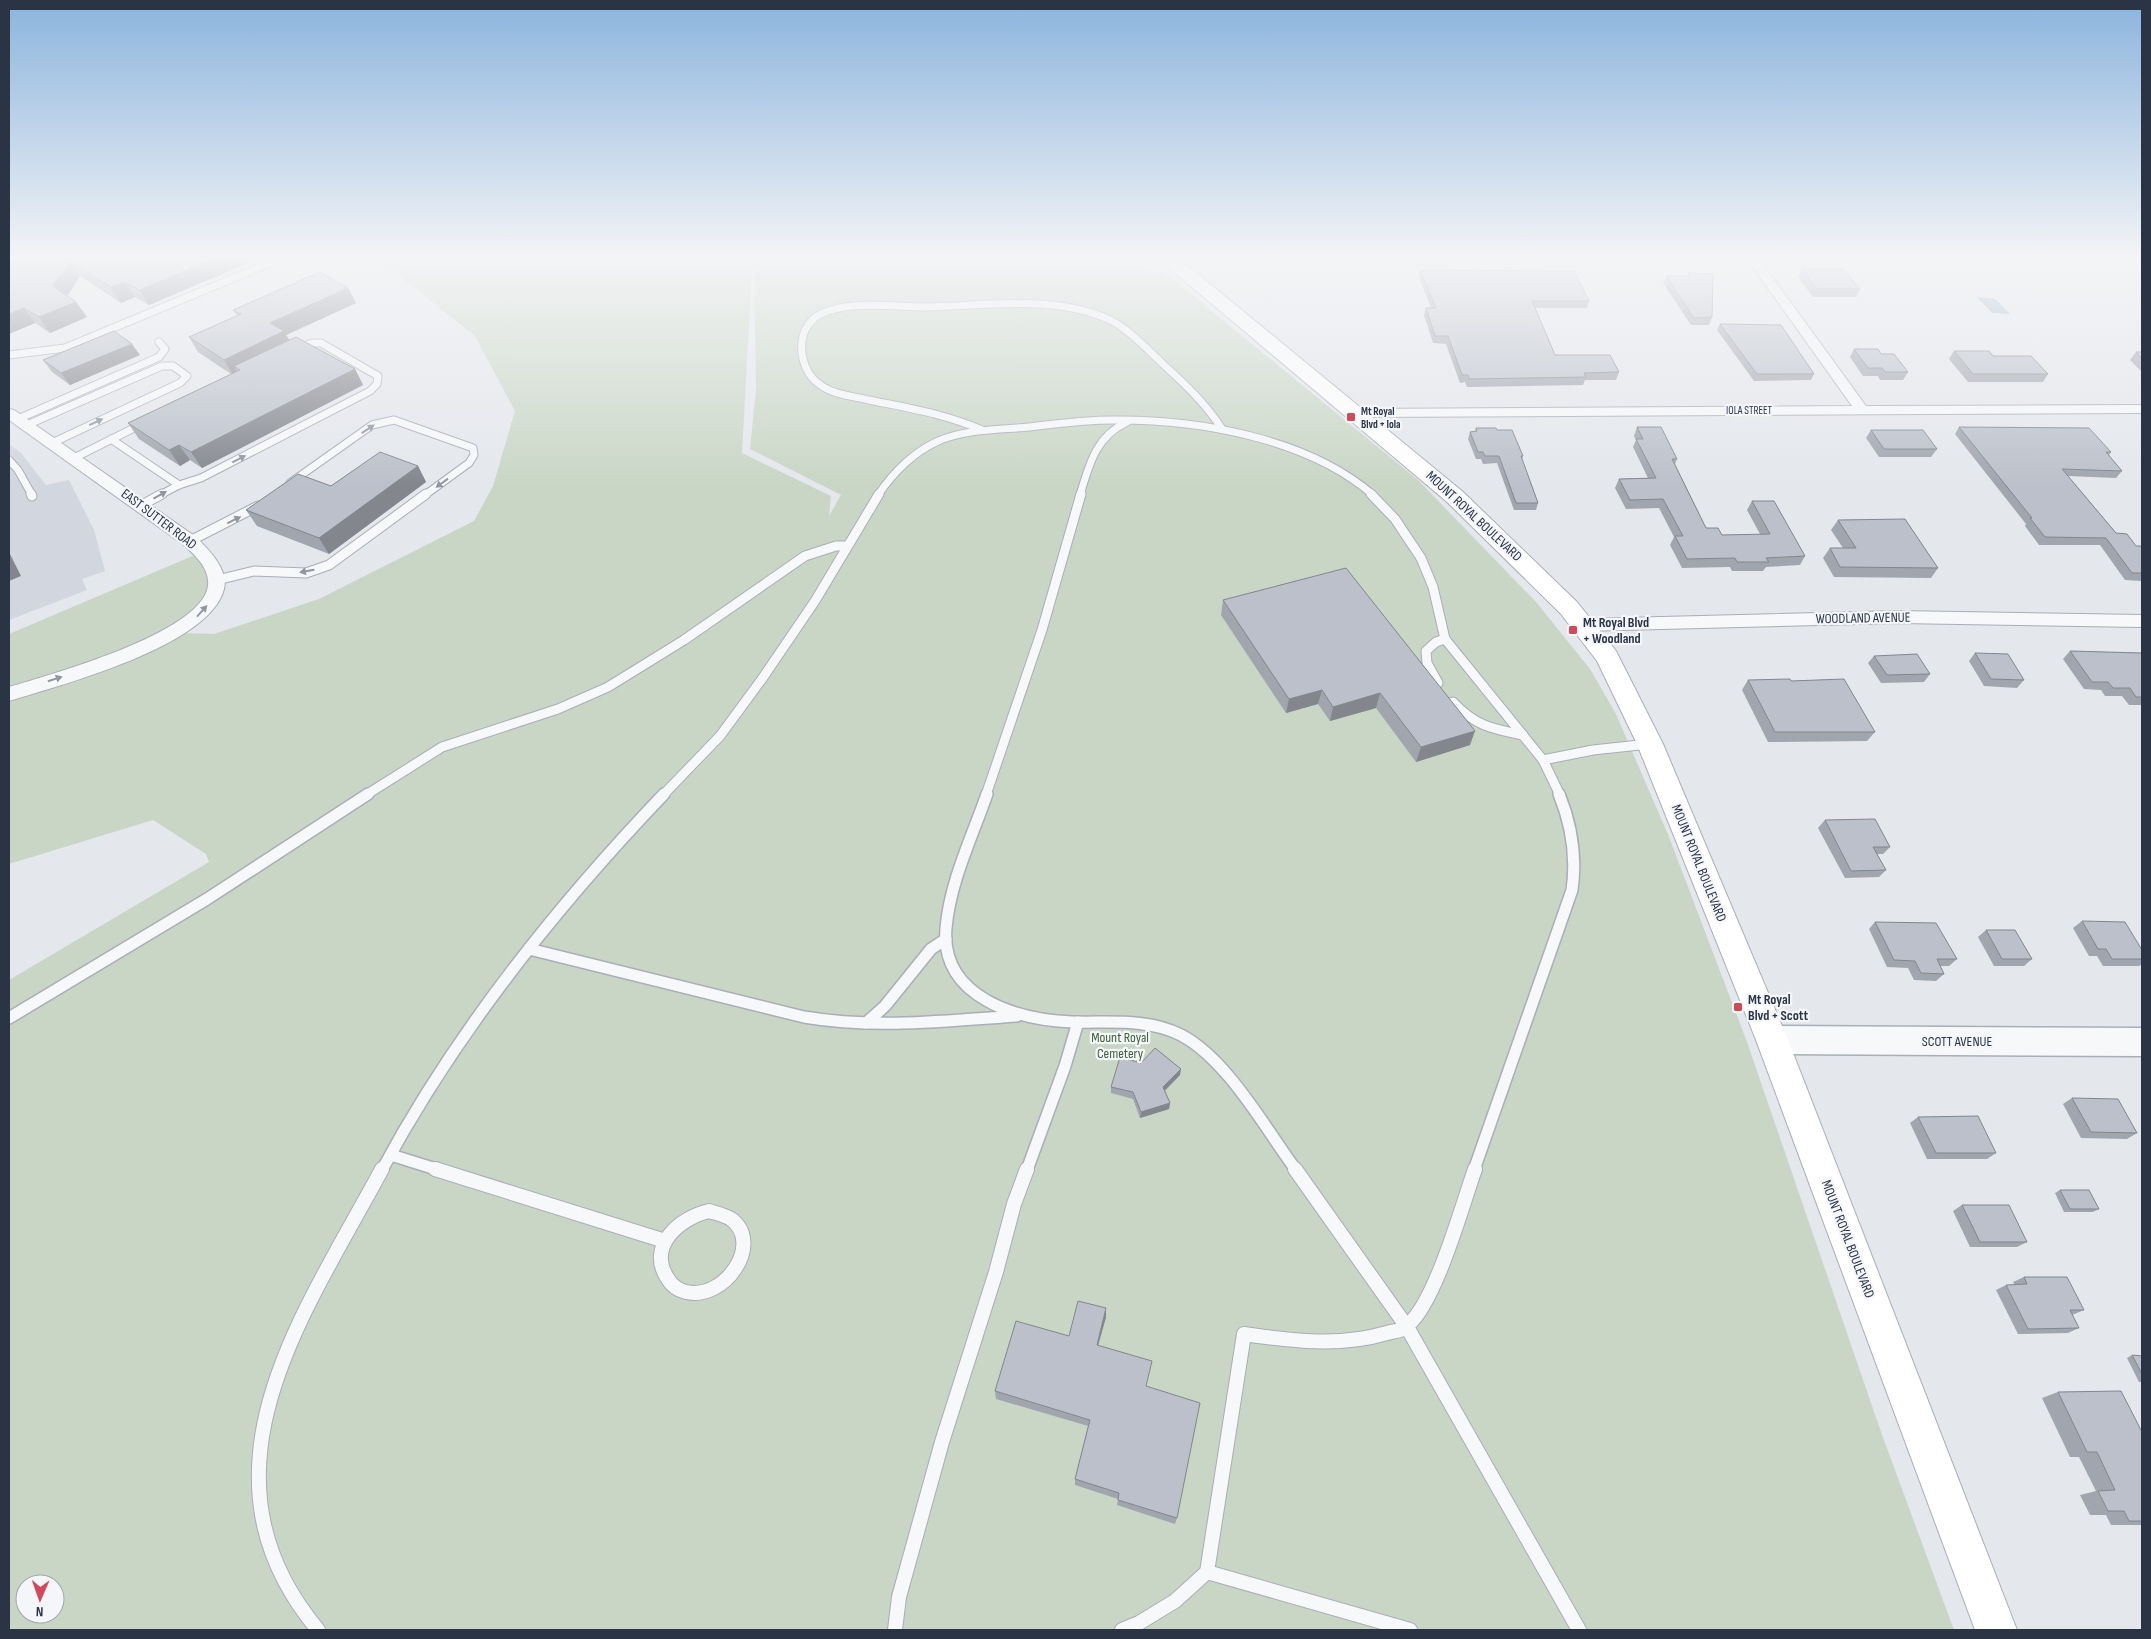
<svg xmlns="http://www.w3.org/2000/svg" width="2151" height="1639" viewBox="0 0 2151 1639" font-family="'Sofia Sans Condensed',sans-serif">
	<rect width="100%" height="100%" fill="#e4e7ec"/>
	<polygon fill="#d2d6de" points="9,444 21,453 46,485 69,480 94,530 105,571 82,579 87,590 9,620"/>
	<path fill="#c9d6c5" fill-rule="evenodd" d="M 346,256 L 891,256 L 889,265 L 1130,268 L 1164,272 L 1418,480 L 1536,602 L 1590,669 L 1616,714 L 1669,837 L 1747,1042 L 1881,1432 L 1954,1630 L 9,1630 L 9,980 L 209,862 L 206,854 L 153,820 L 9,864 L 9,634 L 202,552 L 216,591 L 176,633 L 214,634 L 319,599 L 474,521 L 493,486 L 515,411 L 475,336 L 393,271 ZM 775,265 L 786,266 L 754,269 L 756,389 L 750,449 L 841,495 L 829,516 L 831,496 L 742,453 L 752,269 ZM 25,1584 L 55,1584 L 55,1614 L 25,1614 Z"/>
	<polygon fill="#9fb4cc" points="1977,297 1995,299 2010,314 1992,313"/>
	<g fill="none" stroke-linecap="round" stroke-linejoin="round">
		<defs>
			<g id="service-far3">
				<polyline points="9,355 65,348 277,260 276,256"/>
				<polyline points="18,419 159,357 165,349 159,342"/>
				<polyline points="27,425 162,366 173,366 187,376 180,383 52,443"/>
				<path d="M 982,430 C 946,414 908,408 869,400 C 853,396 833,395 819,384 C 797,368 794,327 821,314 C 849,300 896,307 926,307 C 984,306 1059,294 1112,321 C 1132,332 1148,350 1164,365 C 1186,385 1206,404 1222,429"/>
				<polyline points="111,439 179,485"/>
				<polyline points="74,458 144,423"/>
				<polyline points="9,460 18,470 32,495"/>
				<polyline points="290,483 372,425 394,420 473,448 474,455 469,463 425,495"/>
				<polyline points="160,495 179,485 201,478 370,391 377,384 378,376 321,343 312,343 297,349"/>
				<path d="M 878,495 C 893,473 911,454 936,442 C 964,429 998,430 1029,427 C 1056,424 1084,420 1112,420 C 1197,419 1308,438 1373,495"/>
				<path d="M 1080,495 C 1089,465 1096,436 1127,422"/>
			</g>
			<g id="service-far2">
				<polyline points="31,494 32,496"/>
				<polyline points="1371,494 1395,519 1421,558 1433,587 1445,639 1543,760 1560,795"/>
				<polyline points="142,505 162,494"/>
				<polyline points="190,541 258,506"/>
				<polyline points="217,580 254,571 306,573 329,565 426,494"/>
				<polyline points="1438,683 1427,663 1426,651 1436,642 1445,639"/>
				<path d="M 1453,702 C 1475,726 1493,729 1523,735"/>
				<polyline points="1543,760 1593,750 1649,744"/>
				<polyline points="366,795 442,747 558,709 608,687 684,640 805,556 836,546 846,546"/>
				<polyline points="663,795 720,736 762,679 815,601 879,494"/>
				<polyline points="986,795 1042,630 1081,494"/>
			</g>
			<g id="service-far1">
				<path d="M 987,794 C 972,837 950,882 946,928 C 940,998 1018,1020 1073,1022 C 1109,1023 1148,1018 1181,1035 C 1227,1059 1265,1128 1296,1170"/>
				<path d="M 529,949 L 804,1017 C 875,1029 946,1021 1017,1016"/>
				<polyline points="9,1018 207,899 368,794"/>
				<polyline points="866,1023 885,1006 931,949 946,939"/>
				<polyline points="391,1155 439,1170"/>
				<path d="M 382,1170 C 456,1032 556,907 664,794"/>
				<polyline points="1027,1170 1065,1066 1078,1022"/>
				<path d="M 1474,1170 L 1572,890 C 1577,856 1572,826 1559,794"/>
			</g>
			<g id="service">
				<polyline points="435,1169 665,1241"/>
				<polyline points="1295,1169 1407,1327 1579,1630"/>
				<path d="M 709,1211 C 715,1213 725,1215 731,1219 C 764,1243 725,1301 686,1292 C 678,1290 672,1286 668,1279 C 646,1247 679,1218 709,1211 Z"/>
				<polyline points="1207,1572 1410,1630"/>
				<path d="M 318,1630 C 187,1473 303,1316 382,1169"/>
				<polyline points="895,1630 899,1597 942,1442 996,1272 1014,1204 1027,1169"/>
				<path d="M 1122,1630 L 1139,1623 L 1175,1601 L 1207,1572 L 1244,1334 C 1292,1341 1340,1347 1387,1333 C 1394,1331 1403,1331 1408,1325 C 1436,1301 1462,1206 1475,1169"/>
			</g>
			<g id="minor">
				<polygon points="1745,256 1757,256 1866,406 2142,405 2142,413 1356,417 1351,416 1349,413 1351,410 1356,409 1852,406"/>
				<path d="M 9,409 L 14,410 L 196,537 C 208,549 229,569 224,589 C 210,646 61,685 9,701 L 9,687 C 49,675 202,633 208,586 C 210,569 196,556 184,545 L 9,420 Z"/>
				<polygon points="1899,611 2142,615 2142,627 1899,623 1583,631 1577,629 1574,625 1577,621 1583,619"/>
			</g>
			<g id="tertiary">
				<polygon points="886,256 1161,256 1159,259 1153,261 894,261 888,259"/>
				<polygon points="1772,1026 2142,1028 2142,1056 1772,1054 1761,1050 1757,1040 1761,1030"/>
			</g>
			<polygon id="secondary" points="1158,256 1176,256 1462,491 1577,602 1616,651 1663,744 1788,1040 2017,1630 1975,1630 1756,1040 1637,744 1597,661 1561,614 1446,501 1160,260"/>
		</defs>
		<use href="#service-far3" stroke="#a9aeb7" stroke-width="9"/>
		<use href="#service-far2" stroke="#a9aeb7" stroke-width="11"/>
		<use href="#service-far1" stroke="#a9aeb7" stroke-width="14"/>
		<use href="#service" stroke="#a9aeb7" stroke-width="16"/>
		<use href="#minor" stroke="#a9aeb7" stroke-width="2"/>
		<use href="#tertiary" stroke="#a9aeb7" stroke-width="3"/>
		<use href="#secondary" stroke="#a9aeb7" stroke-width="2"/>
		<use href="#service-far3" stroke="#f7f8fa" stroke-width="7"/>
		<use href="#service-far2" stroke="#f7f8fa" stroke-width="9"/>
		<use href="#service-far1" stroke="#f7f8fa" stroke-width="11"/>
		<use href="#service" stroke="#f7f8fa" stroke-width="14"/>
		<use href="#minor" fill="#f7f8fa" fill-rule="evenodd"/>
		<use href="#tertiary" fill="#f7f8fa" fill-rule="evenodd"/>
		<use href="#secondary" fill="#fff" fill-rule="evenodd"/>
	</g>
	<g fill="#a1a5ae">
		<polygon points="9,256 264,256 149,305 135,297 121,303 80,276 67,296 87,317 50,333 35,323 9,334"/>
		<polygon points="1802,269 1860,289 1856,297 1813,297 1798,277"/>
		<polygon points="1420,270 1589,301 1587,308 1535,308 1555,355 1619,372 1616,380 1585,380 1583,385 1467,387 1465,382 1460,383 1446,344 1433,343 1424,315 1426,308 1431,308 1419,277"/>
		<polygon points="1688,273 1712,317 1709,325 1691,325 1663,283 1666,276 1687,276"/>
		<polygon points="348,288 356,303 286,335 290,340 355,369 363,385 202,468 190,460 180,466 139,439 128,423 231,374 198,352 189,337 237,316 233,310"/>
		<polygon points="1720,324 1814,374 1811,380 1754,381 1717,330"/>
		<polygon points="1854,349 1881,354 1908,372 1903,380 1880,380 1878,376 1863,376 1850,357"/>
		<polygon points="1954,351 1993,356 2048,374 2043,382 1968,382 1949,359"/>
		<polygon points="2136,352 2142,352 2142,372 2130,360"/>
		<polygon points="140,355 70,385 52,372 43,360"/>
		<polygon points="1637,427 1677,459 1675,464 1706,528 1722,535 1760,534 1747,510 1752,501 1805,556 1800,565 1766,567 1763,571 1732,571 1730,567 1682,568 1670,545 1674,537 1659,508 1626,509 1615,488 1619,479 1648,478 1633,447 1636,440 1634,436"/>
		<polygon points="1959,427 2111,452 2109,455 2122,471 2116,478 2068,476 2116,533 2136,546 2142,546 2142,581 2125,580 2100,545 2039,545 2025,526 2026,524 1955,434"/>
		<polygon points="1476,428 1497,430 1523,456 1522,459 1538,503 1536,510 1514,510 1497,463 1483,464 1481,459 1476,459 1468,439 1470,432 1475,431"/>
		<polygon points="1871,430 1937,449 1931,457 1879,457 1866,438"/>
		<polygon points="418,466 426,482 329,554 257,526 246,510 331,486"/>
		<polygon points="1838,520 1938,568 1931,578 1834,577 1823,558 1830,548 1843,548 1831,530"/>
		<polygon points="1223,600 1470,745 1416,762 1376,708 1330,721 1318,704 1286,713 1221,615"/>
		<polygon points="2070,651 2142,653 2142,705 2129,705 2122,696 2105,696 2101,690 2084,689 2063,659"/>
		<polygon points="1975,653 2024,680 2017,688 1984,686 1969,661"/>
		<polygon points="1874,656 1930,674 1924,682 1881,683 1868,663"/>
		<polygon points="1748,680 1875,732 1867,741 1768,742 1742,690"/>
		<polygon points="1825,820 1890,847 1883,854 1877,854 1886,870 1879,877 1845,878 1818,828"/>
		<polygon points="2082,921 2142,950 2142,964 2139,966 2103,966 2097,956 2089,956 2073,928"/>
		<polygon points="1875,922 1957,959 1949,966 1940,966 1944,974 1936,981 1914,980 1908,968 1887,967 1869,929"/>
		<polygon points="1986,930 2032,959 2024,966 1994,966 1978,937"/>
		<polygon points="1180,1075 1165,1091 1170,1103 1169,1109 1140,1118 1133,1099 1111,1093 1111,1087"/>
		<polygon points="2072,1098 2137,1133 2127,1139 2081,1138 2063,1104"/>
		<polygon points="1918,1117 1996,1153 1987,1159 1927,1159 1910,1123"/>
		<polygon points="2060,1190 2099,1209 2093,1212 2064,1212 2055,1193"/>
		<polygon points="1962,1205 2027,1242 2017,1247 1970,1247 1953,1211"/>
		<polygon points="2024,1277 2084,1310 2072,1315 2079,1328 2068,1333 2018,1334 1996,1290 2006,1285 2015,1285 2013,1282"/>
		<polygon points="1106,1317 1098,1345 1146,1387 1177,1518 1175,1524 1117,1505 1118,1499 1075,1485 1075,1479 1088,1426 996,1399 995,1391 1069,1336"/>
		<polygon points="2132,1355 2142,1356 2142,1382 2139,1382 2127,1358"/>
		<polygon points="2058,1392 2142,1432 2142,1525 2111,1525 2106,1515 2090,1515 2080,1495 2096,1491 2079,1457 2070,1457 2042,1398"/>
	</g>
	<g fill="#83868d">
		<polygon points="220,256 264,256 149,305 139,290"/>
		<polygon points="70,261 80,276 64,301 53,286"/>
		<polygon points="125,282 135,297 121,303 111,287"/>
		<polygon points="348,288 356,303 286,335 293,346 240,370 234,366 238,373 233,375 224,360 270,323"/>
		<polygon points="76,302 87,317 50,333 39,317"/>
		<polygon points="24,308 35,323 9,334 9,314"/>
		<polygon points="132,344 140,355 70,385 61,373"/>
		<polygon points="355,369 363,385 202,468 191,452"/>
		<polygon points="179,445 190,460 180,466 169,450"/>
		<polygon points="418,466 426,482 329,554 319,538"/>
		<polygon points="9,552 21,576 9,581"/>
		<polygon points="1322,690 1318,704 1286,713 1289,699"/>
		<polygon points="1380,693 1376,708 1330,721 1333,707"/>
		<polygon points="1475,731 1470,745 1416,762 1421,747"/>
		<polygon points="1181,1069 1180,1075 1162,1093 1163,1087"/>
		<polygon points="1170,1103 1169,1109 1140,1118 1141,1112"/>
		<polygon points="1106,1308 1106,1317 1096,1353 1097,1345"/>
	</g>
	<g fill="#bbc0ca" stroke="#83868d">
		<polygon points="9,256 220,256 139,290 125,282 111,287 70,261 53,286 76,302 39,317 24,308 9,314"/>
		<polygon points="1802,269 1843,269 1860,289 1817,289"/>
		<polygon points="1420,270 1574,271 1589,301 1532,301 1555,355 1610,355 1619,372 1584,373 1586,377 1469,379 1468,375 1462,375 1448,336 1435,336 1426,308 1436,308"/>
		<polygon points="320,272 348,288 270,323 284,331 224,360 189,337 241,314 233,310"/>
		<polygon points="1688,273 1713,274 1712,317 1694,318 1666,276 1689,276"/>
		<polygon points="1720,324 1781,325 1814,374 1757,374"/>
		<polygon points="114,331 132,344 61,373 43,360"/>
		<polygon points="296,337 355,369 191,452 179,445 169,450 128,423 240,370 234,366"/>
		<polygon points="1854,349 1878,349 1881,354 1894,354 1908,372 1885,372 1882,368 1868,368"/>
		<polygon points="1954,351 1989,351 1993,356 2031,356 2048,374 1973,374"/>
		<polygon points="2136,352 2142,352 2142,358"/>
		<polygon points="1637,427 1661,427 1677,459 1672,459 1706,528 1718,528 1722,535 1770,534 1752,501 1774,501 1805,556 1766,558 1769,562 1737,562 1735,558 1687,559 1675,536 1683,536 1663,499 1630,500 1619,479 1656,478 1636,439 1643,439"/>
		<polygon points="1959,427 2089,428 2111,452 2106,452 2122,471 2062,469 2116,533 2127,534 2136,546 2142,546 2142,573 2132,573 2106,538 2045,537 2030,518 2032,518"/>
		<polygon points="1476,428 1496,428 1497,430 1512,430 1523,456 1521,456 1538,503 1516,503 1499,456 1485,456 1483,452 1478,452 1470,432 1477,431"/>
		<polygon points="1871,430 1923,430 1937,449 1884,449"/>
		<polygon points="380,452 418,466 319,538 246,510 298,474 331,486"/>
		<polygon points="1905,519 1938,568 1840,567 1830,548 1856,548 1838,520"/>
		<polygon points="1346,568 1475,731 1421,747 1380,693 1333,707 1322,690 1289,699 1223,600"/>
		<polygon points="2070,651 2142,653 2142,697 2136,697 2130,688 2113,688 2108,682 2092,682"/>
		<polygon points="1975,653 2008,654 2024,680 1991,679"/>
		<polygon points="1917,654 1930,674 1887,675 1874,656"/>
		<polygon points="1790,679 1791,681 1844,679 1875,732 1775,732 1748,680"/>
		<polygon points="1875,819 1890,847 1873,847 1886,870 1851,871 1825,820"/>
		<polygon points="2082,921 2125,922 2142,950 2142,959 2112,959 2106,949 2098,949"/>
		<polygon points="1875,922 1936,923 1957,959 1937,959 1944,974 1921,973 1915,961 1894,960"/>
		<polygon points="1986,930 2015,930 2032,959 2002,959"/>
		<polygon points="1155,1048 1181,1069 1163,1087 1170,1103 1141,1112 1133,1092 1111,1087 1120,1057 1141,1063"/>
		<polygon points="2072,1098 2118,1099 2137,1133 2091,1132"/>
		<polygon points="1978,1116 1996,1153 1936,1153 1918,1117"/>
		<polygon points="2060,1190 2089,1190 2099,1209 2070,1209"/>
		<polygon points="1962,1205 2009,1205 2027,1242 1980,1242"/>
		<polygon points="2024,1277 2067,1277 2084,1310 2070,1310 2079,1328 2028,1329 2006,1285 2027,1284"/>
		<polygon points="1078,1301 1106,1308 1097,1345 1152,1361 1146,1386 1200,1403 1177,1518 1118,1500 1119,1493 1075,1479 1090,1420 995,1391 1016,1321 1069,1336"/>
		<polygon points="2132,1355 2142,1356 2142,1374"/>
		<polygon points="2121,1391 2142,1432 2142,1521 2129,1521 2124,1511 2108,1511 2098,1491 2115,1490 2097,1452 2087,1452 2058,1392"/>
	</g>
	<defs><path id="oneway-solid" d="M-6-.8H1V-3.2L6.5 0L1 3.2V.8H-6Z" transform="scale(1.25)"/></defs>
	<g fill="#9196a0">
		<use href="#oneway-solid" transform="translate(96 422) rotate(-25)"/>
		<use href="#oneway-solid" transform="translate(368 429) rotate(-33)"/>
		<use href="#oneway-solid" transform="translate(239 459) rotate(-27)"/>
		<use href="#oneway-solid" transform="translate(442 483) rotate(144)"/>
		<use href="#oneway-solid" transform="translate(160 495) rotate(-29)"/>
		<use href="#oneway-solid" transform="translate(234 520) rotate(-26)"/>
		<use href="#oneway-solid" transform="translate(307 571) rotate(170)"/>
		<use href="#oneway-solid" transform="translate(202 611) rotate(-48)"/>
		<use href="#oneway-solid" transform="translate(55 679) rotate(-18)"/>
	</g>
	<linearGradient id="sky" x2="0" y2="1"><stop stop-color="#8bb4dd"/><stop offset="0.53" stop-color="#f3f4f6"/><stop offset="1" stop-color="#f3f4f6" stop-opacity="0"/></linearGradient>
	<rect width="2151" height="485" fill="url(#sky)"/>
	<g fill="#d1495b" stroke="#f4f6f9" stroke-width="2">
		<rect x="1346" y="412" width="10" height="10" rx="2.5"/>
		<rect x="1568" y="625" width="10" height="10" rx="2.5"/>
		<rect x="1733" y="1002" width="10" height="10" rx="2.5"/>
	</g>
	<g text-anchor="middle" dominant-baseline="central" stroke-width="4.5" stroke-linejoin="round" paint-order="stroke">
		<g font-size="11" fill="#2b3445" stroke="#f4f6f9">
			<text x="1749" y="410">IOLA STREET</text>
		</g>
		<g font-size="11" font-weight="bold" fill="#2b3445" stroke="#f4f6f9" text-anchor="start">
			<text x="1361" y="411">Mt Royal<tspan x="1361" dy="13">Blvd + Iola</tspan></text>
		</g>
		<g font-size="14" fill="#2b3445" stroke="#f4f6f9">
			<text transform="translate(1474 516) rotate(43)">MOUNT ROYAL BOULEVARD</text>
			<text transform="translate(159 519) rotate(37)">EAST SUTTER ROAD</text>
			<text transform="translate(1863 618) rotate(-1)">WOODLAND AVENUE</text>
			<text transform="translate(1699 863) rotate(68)">MOUNT ROYAL BOULEVARD</text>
			<text x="1957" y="1041">SCOTT AVENUE</text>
			<text transform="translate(1848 1239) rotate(69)">MOUNT ROYAL BOULEVARD</text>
		</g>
		<g font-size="14" font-weight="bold" fill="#2b3445" stroke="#f4f6f9" text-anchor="start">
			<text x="1583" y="622">Mt Royal Blvd<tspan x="1583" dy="16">+ Woodland</tspan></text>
			<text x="1748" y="999">Mt Royal<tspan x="1748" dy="16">Blvd + Scott</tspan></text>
		</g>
		<g font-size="14" fill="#3f6138" stroke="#f4f6f9">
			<text x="1120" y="1037">Mount Royal<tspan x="1120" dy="16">Cemetery</tspan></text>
		</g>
	</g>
	<rect width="2151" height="1639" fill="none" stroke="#2b3445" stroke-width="20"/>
	<g transform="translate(40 1599) rotate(182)"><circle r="24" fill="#f4f6f9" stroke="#a4a8b1"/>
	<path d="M0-4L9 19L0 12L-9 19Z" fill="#d1495b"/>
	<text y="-8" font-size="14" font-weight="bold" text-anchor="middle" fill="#2b3445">N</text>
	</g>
</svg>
